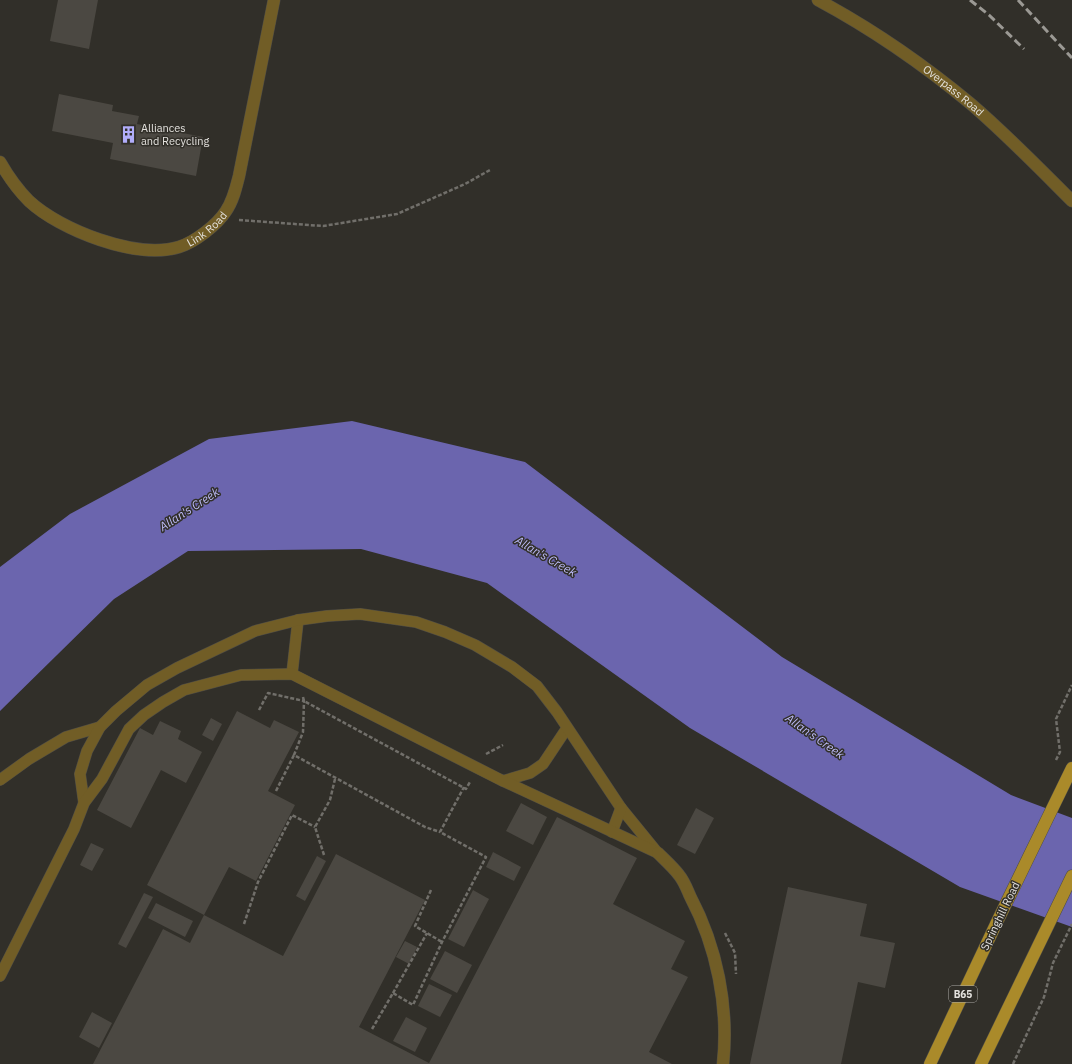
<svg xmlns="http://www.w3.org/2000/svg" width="1072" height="1064" viewBox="0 0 1072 1064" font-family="'IBM Plex Sans',sans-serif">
	<rect width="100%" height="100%" fill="#312f29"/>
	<polygon fill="#6b65ae" points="352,421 525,462 782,657 1011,795 1072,818 1072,927 960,887 690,728 487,583 361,549 188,551 114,599 0,711 0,567 70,514 209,439"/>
	<g fill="#4b4842">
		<polygon points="58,0 98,0 89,49 50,41"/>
		<polygon points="59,94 113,105 112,111 139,116 137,124 203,137 196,176 110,159 113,143 52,131"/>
		<polygon points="237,711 270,728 274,720 299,732 268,791 295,805 256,881 229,867 204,915 283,956 336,854 425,900 359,1027 429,1063 557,817 637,858 613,904 685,941 671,969 688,977 649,1052 672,1064 93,1064 163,929 190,943 204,915 147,885"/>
		<polygon points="211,718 222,724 213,741 202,735"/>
		<polygon points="160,721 181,731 178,739 202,752 186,783 161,770 131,828 97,810 140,728 153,735"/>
		<polygon points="521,803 547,817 533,845 506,831"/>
		<polygon points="696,808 714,818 695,854 677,845"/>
		<polygon points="91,843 104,849 92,871 80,865"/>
		<polygon points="493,852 521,867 514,881 486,867"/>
		<polygon points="317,856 326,861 305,901 296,896"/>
		<polygon points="788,887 867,904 860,936 895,943 885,988 858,982 841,1064 750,1064"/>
		<polygon points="473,890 489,899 464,947 448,939"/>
		<polygon points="144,893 153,897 126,948 118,944"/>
		<polygon points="156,903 193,921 185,937 148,918"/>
		<polygon points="405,941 417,947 409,964 396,957"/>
		<polygon points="445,951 472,965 457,993 430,979"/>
		<polygon points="429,984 452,995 440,1017 418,1006"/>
		<polygon points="92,1012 112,1023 99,1048 79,1037"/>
		<polygon points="406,1017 427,1028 415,1052 393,1041"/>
	</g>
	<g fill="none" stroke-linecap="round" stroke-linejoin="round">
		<defs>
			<g id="lane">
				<polyline points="292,674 298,620"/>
				<polyline points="0,780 29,759 66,737 100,727"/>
				<polyline points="503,781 530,773 543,764 567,728"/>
				<polyline points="84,803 80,774 87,751 100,727 116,711 147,685 177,668 255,631 298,620 327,616 360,614 416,622 445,632 475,645 512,667 537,686 557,712 621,808 656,851"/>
				<polyline points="612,832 621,808"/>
				<polyline points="0,976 74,829 84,803 102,779 129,729 144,715 163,702 184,690 241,675 292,674 499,779 658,853"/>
			</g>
			<g id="street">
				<path id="s1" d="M 818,0 C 872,29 924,65 971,104 C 1006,134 1039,168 1072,201"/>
				<path id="s2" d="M 0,162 C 8,176 17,189 29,201 C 60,230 137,260 179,247 C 195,242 217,225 226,211 C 233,201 236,188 239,176 L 274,0"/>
				<path d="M 658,853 C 665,860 673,867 679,875 C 684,881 687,889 690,896 C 717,947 729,1007 723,1064"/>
			</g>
			<g id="primary">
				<polyline points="930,1064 996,924 1072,768"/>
				<polyline points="981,1064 1072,876"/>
			</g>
		</defs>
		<use href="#lane" stroke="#4e4c46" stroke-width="12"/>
		<use href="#street" stroke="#4e4c46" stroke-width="13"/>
		<use href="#primary" stroke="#4e4c46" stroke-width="13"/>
		<g stroke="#716f6a" stroke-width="2.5" stroke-dasharray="4 2" stroke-linecap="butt">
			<polyline points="239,220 323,226 397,214 465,184 490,170"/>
			<polyline points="303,697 304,701 466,789 470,782"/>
			<polyline points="259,710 268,693 304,701 303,732 294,755 425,827 440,832"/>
			<polyline points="486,754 503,745"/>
			<polyline points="1056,760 1060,752 1056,719 1072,685"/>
			<polyline points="276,791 294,755"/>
			<polyline points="324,855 315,827 330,800 335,779"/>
			<polyline points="431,890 415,926 442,942"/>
			<polyline points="244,924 258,882 292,815 315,827"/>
			<polyline points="725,933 735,953 736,974"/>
			<polyline points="393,993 427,933"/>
			<polyline points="372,1029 393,993 413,1005 442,942 486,857 440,832 464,787"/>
			<polyline points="1013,1064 1044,997 1053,963 1072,924"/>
		</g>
		<use href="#lane" stroke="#715d26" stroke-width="11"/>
		<use href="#street" stroke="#715d26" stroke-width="12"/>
		<use href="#primary" stroke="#aa8a2a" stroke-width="12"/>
		<g stroke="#9b9994" stroke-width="3" stroke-dasharray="8 4" stroke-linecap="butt">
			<polyline points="970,0 989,15 1024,49"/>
			<polyline points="1018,0 1072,58"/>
		</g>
	</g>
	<defs>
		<symbol id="building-bare" viewBox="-9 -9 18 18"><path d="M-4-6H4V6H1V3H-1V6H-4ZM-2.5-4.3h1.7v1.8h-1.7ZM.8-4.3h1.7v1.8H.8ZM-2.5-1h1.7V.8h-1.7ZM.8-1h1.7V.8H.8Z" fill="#b1adfa" stroke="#312f29" stroke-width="2.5" paint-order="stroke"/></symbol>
	</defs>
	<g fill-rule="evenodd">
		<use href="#building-bare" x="116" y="122" width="25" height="25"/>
	</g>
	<g text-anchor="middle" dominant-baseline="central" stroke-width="3" stroke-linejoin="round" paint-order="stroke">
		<rect fill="#312f29" stroke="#aeaca8" stroke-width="1" x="949" y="986" width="28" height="16" rx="3"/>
		<g font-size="10" font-weight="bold" fill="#e4e2de">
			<text x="963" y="994">B65</text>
		</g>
		<g font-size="11" fill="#e4e2de" stroke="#312f29">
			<text stroke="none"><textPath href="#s1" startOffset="163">Overpass Road</textPath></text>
			<text stroke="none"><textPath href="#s2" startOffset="244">Link Road</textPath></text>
			<text transform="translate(1000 916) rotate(-64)">Springhill Road</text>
		</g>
		<g font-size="11" fill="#e4e2de" stroke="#312f29" text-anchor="start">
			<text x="141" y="128">Alliances<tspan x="141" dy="13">and Recycling</tspan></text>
		</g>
		<g font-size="12" font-style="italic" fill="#bdbbf8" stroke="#312f29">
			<text transform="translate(189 509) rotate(-33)">Allan's Creek</text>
			<text transform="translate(546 556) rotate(30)">Allan's Creek</text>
			<text transform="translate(815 736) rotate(35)">Allan's Creek</text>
		</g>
	</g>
</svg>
